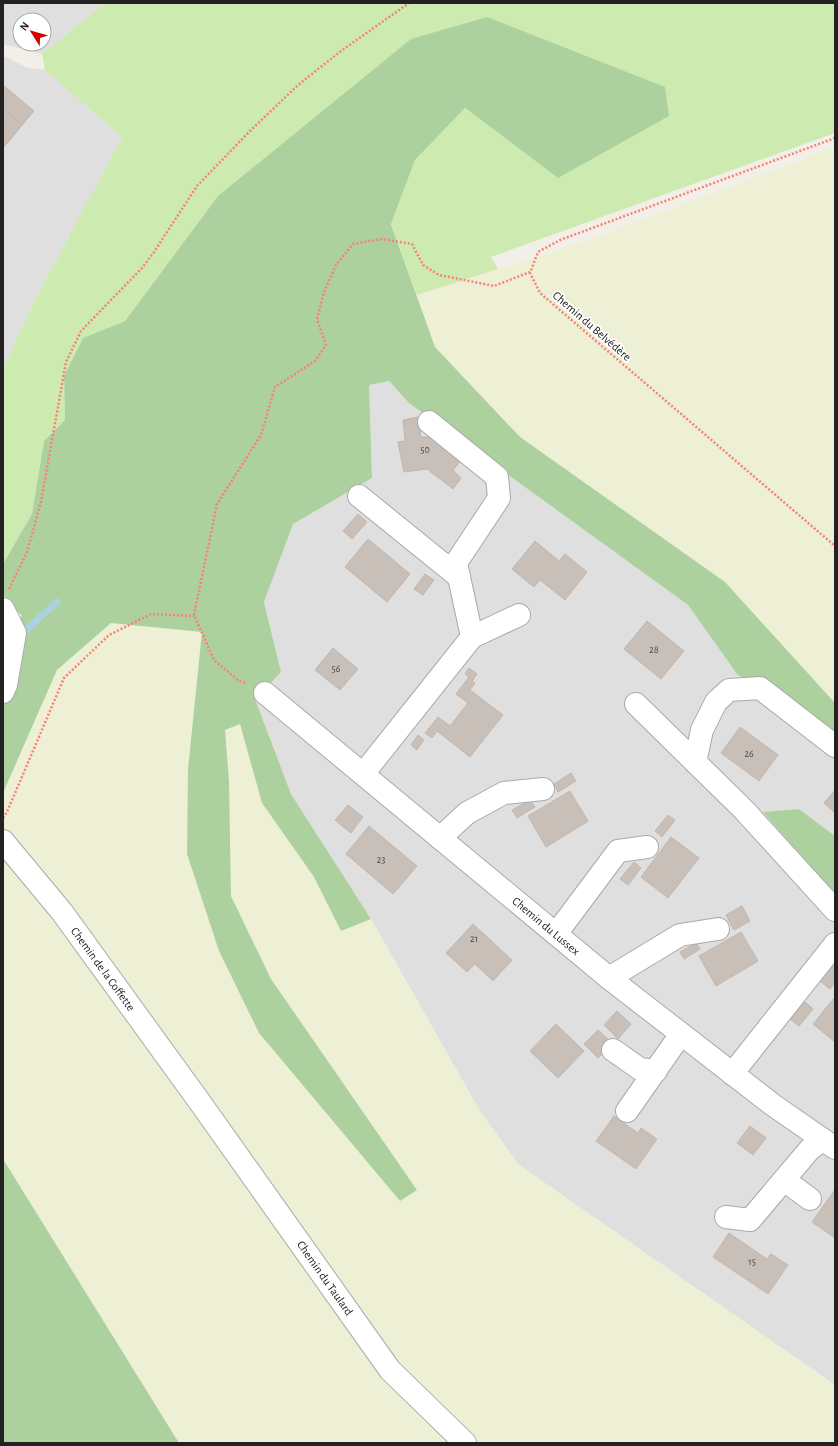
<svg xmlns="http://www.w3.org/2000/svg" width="838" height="1446" viewBox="0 0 838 1446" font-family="'Alegreya Sans',sans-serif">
	<rect width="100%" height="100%" fill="#f2efe9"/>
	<g fill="#e0dfdf" fill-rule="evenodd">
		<path d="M 3,3 L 105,3 L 42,54 L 3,44 ZM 20,20 L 44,20 L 44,44 L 20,44 Z"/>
		<polygon points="6,57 28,68 45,70 122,137 35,300 3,368 3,60"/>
		<polygon points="389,381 409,403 688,605 737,674 835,738 835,836 799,809 763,812 835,894 835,1385 519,1165 481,1113 371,919 291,794 255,699 281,672 264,602 293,524 372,478 369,385"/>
	</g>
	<g fill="#eef0d5">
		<polygon points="835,147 835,703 725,582 520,437 435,347 417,295 571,246"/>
		<polygon points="111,623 202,632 188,769 187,854 219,951 259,1033 399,1200 417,1189 271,979 231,896 229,781 225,729 240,723 262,803 314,877 341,930 371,919 481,1113 519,1165 835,1385 835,1443 179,1443 3,1159 3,793 57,670"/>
	</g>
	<polygon fill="#cdebb0" points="105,3 835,3 835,133 491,257 498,269 417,295 391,223 415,160 465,108 558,178 487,17 218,196 125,321 83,338 64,376 65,420 44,441 32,514 3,564 3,368 35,300 122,137 45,70 42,54"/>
	<g fill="#add19e">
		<polygon points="487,17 665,87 669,116 558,178 465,108 415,160 391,224 435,347 520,437 725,582 835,703 835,738 737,674 688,605 409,403 389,381 369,385 372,478 293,524 264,602 281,672 255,699 291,794 371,919 341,931 314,877 262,803 240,724 225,730 229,781 231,896 271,979 417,1190 400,1201 259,1033 219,951 187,854 188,769 202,632 111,623 57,670 3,793 3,634 22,616 3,595 3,564 32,514 44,441 65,420 64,376 83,338 125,321 218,196 411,39"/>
		<polygon points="799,809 835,836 835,894 763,812"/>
		<polygon points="3,1159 179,1443 3,1443"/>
	</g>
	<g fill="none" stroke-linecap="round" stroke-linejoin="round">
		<polyline stroke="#aad3df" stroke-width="7" points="20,639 26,630 57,602"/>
	</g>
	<g fill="#c7bfb8" stroke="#c4b6ab">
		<polygon points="3,85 34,111 22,125 3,108"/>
		<polygon points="3,108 22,125 11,139 3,132"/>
		<polygon points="3,132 11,139 3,148"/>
		<polygon points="418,417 421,437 431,437 462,459 453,470 461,478 453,489 427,469 404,472 398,442 405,441 403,420"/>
		<polygon points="358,514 367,522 352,539 343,531"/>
		<polygon points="368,539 410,574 387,602 345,567"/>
		<polygon points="535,541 559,561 565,554 587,572 565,600 540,580 534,587 512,569"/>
		<polygon points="425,574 434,580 423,595 414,589"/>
		<polygon points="647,621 684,651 661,679 624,649"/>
		<polygon points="333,648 358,669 340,690 315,670"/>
		<polygon points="469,668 477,674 472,681 475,683 470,690 503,715 470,757 437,731 432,738 425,733 438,717 450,726 468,703 456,694 469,677 465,674"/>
		<polygon points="740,727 778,755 759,781 721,753"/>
		<polygon points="418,735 424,740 417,750 411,745"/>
		<polygon points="571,773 576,781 558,792 554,784"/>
		<polygon points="835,790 835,813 824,803"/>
		<polygon points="570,791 588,821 546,847 528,816"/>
		<polygon points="530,800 535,807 517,818 512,810"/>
		<polygon points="348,805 363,817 351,833 335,820"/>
		<polygon points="668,815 675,820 662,837 655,831"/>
		<polygon points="369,826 417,866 393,894 346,854"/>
		<polygon points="671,837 699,858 668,898 641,877"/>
		<polygon points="634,862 641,868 628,885 620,879"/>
		<polygon points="742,906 750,921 734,930 726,915"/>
		<polygon points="473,924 512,960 493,981 475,964 467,972 446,953"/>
		<polygon points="741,932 758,961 716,986 699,956"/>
		<polygon points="696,943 700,949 684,959 680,952"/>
		<polygon points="835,964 835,982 830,989 820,981"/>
		<polygon points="835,997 835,1042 813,1024"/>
		<polygon points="804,1001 813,1009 799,1026 790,1019"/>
		<polygon points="617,1011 631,1024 618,1039 604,1025"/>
		<polygon points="556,1024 584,1051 558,1078 530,1051"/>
		<polygon points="598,1030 612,1043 598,1058 584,1044"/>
		<polygon points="614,1116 638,1133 641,1128 657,1139 636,1169 596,1141"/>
		<polygon points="750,1126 766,1138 753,1155 737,1143"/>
		<polygon points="834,1191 835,1191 835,1238 812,1222"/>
		<polygon points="729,1233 767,1259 771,1254 788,1265 768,1294 713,1257"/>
	</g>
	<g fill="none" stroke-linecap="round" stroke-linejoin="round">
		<defs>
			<g id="minor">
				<polyline points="359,496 459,577"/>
				<polyline points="3,609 15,633 6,685 3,692"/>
				<polyline points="472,637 519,615"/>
				<polyline points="265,693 609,978 773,1105 835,1148"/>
				<polyline points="636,704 744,810 835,910"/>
				<polyline points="695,762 702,730 716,702 729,690 760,688 835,746"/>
				<polyline points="363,774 472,637 456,563 499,498 497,477 429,422"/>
				<polyline points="440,838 467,813 504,793 543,789"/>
				<polyline points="3,841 62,912 199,1101 390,1370 465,1443"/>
				<polyline points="556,934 618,851 647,847"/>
				<polyline points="609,978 680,935 718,929"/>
				<polyline points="613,1050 640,1069 656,1071"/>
				<polyline points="732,1074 835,944"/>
				<polyline points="627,1111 681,1034"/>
				<polyline points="784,1180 810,1199"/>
				<polyline points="726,1217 750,1220 810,1149 823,1140"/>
			</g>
		</defs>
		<use href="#minor" stroke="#a9a9a9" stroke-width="24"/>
		<g stroke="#fa8072" stroke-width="2.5" stroke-dasharray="2 2" stroke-linecap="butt">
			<polyline points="835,138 560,240 538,252 530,273 540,293 835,546"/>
			<polyline points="9,589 27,552 41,502 66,362 81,331 142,268 154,252 197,186 250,131 298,85 341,51 409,3"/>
			<polyline points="245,683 239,681 214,660 194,615 217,504 261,435 275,387 315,361 326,345 317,319 324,292 336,265 353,244 382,239 412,244 423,265 439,275 494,286 530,272"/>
			<polyline points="3,818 7,812 64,678 109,635 151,614 194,616"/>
		</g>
		<use href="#minor" stroke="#fff" stroke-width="22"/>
	</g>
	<g text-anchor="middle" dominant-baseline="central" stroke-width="3.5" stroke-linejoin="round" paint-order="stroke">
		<g font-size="10" fill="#4b4948">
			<text x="425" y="450">50</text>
			<text x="654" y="650">28</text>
			<text x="336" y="669">56</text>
			<text x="749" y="754">26</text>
			<text x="381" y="860">23</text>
			<text x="474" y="939">21</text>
			<text x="752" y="1262">15</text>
		</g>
		<g font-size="12" fill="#222" stroke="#fff">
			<text transform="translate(592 326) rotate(41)">Chemin du Belvédère</text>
			<text transform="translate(546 926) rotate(40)">Chemin du Lussex</text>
			<text transform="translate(103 969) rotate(54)">Chemin de la Coffette</text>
			<text transform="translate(325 1278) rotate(55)">Chemin du Taulard</text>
		</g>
	</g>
	<rect width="838" height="1446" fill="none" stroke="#222222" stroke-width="8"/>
	<g transform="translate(32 32) rotate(307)"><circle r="19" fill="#ffffff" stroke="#a7a7a7"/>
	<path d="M0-3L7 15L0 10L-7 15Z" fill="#d40000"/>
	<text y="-6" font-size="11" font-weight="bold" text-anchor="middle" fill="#222222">N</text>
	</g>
</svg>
